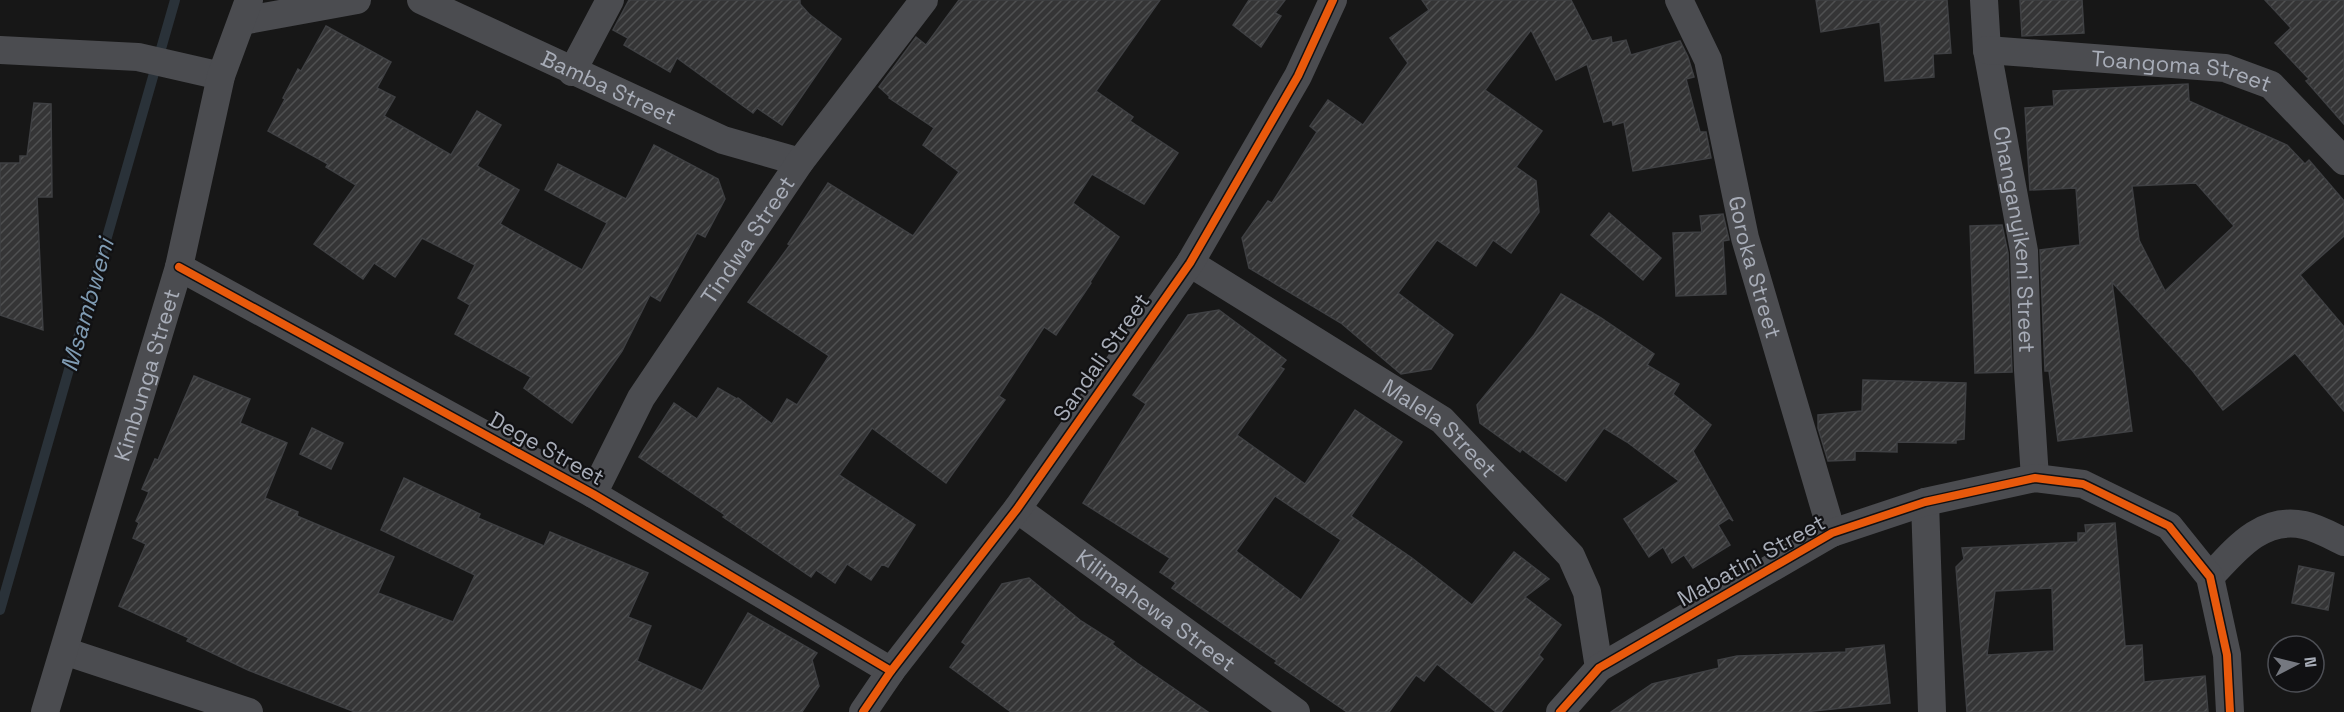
<svg xmlns="http://www.w3.org/2000/svg" width="2344" height="712" viewBox="0 0 2344 712" font-family="'Space Grotesk',sans-serif">
	<defs>
		<pattern id="building-hatch" width="6" height="6" patternUnits="userSpaceOnUse" patternTransform="scale(1.5)"><rect width="6" height="6" fill="#353536"/><path d="M-1 1l2-2M0 6l6-6M5 7l2-2" fill="none" stroke="#4f5051"/></pattern>
	</defs>
	<rect width="100%" height="100%" fill="#171717"/>
	<g fill="none" stroke-linecap="round" stroke-linejoin="round">
		<polyline stroke="#2a3239" stroke-width="10" points="0,610 175,0"/>
	</g>
	<g fill="url(#building-hatch)" stroke="#3f4043" stroke-width="1.5" fill-rule="evenodd">
		<polygon points="629,0 800,0 800,4 809,14 841,39 782,125 757,108 753,113 677,58 670,72 624,45 628,38 613,30"/>
		<polygon points="959,0 1160,0 1096,91 1133,117 1130,121 1178,153 1144,204 1092,174 1073,203 1119,237 1090,282 1091,283 1056,335 1044,327 999,396 1005,400 946,483 872,428 839,475 915,525 888,567 882,564 871,580 847,564 835,583 816,570 811,577 723,517 725,515 639,457 674,403 697,419 718,388 737,399 738,398 772,424 787,399 797,405 829,356 748,302 790,245 788,244 828,183 913,236 959,172 923,145 934,128 889,98 890,97 879,87 916,37 926,45"/>
		<polygon points="1249,0 1285,0 1275,13 1281,16 1261,47 1233,25"/>
		<polygon points="1422,0 1571,0 1592,41 1611,37 1612,43 1626,40 1631,55 1680,41 1688,57 1694,77 1686,79 1700,132 1706,132 1711,158 1633,171 1624,122 1613,125 1612,120 1604,122 1587,64 1556,80 1531,30 1485,90 1542,131 1516,167 1536,181 1539,212 1511,253 1493,240 1476,266 1437,240 1398,293 1453,335 1431,369 1401,374 1341,323 1249,268 1242,238 1268,201 1272,203 1317,132 1310,126 1328,100 1363,125 1408,63 1390,38 1429,10"/>
		<polygon points="1816,0 1947,0 1951,53 1933,54 1934,77 1885,81 1880,22 1821,32"/>
		<polygon points="2020,0 2082,0 2084,33 2022,36"/>
		<polygon points="2265,0 2344,0 2344,124 2306,81 2309,79 2275,43 2291,28"/>
		<polygon points="326,26 391,62 377,88 395,97 384,116 451,155 477,111 501,125 477,166 519,190 500,224 582,270 607,223 545,190 558,164 626,199 654,145 718,179 725,199 705,237 697,233 660,301 650,295 622,351 572,423 524,388 531,377 455,334 470,305 458,298 475,265 422,238 395,277 374,263 363,279 314,244 356,185 326,167 328,164 268,131 285,99 283,98 298,69 301,71"/>
		<path d="M 2188,84 L 2189,101 L 2287,145 L 2305,164 L 2309,160 L 2344,201 L 2344,236 L 2300,275 L 2344,327 L 2344,411 L 2295,353 L 2223,410 L 2192,370 L 2112,282 L 2132,431 L 2058,441 L 2049,371 L 2045,371 L 2040,250 L 2080,245 L 2076,188 L 2030,190 L 2025,108 L 2054,106 L 2053,91 ZM 2196,183 L 2234,226 L 2165,291 L 2139,240 L 2132,186 Z"/>
		<polygon points="34,103 51,104 52,197 37,197 43,330 0,315 0,163 20,163 20,156 27,156"/>
		<polygon points="1609,213 1661,258 1643,280 1591,235"/>
		<polygon points="1723,214 1729,240 1723,241 1726,294 1676,296 1673,233 1702,232 1700,216"/>
		<polygon points="2002,225 2008,253 2012,372 1975,373 1970,226"/>
		<polygon points="1561,294 1601,318 1654,354 1647,365 1679,384 1673,394 1711,425 1693,451 1733,521 1729,518 1718,525 1730,545 1693,568 1684,555 1672,563 1663,547 1649,557 1624,519 1679,481 1627,442 1604,428 1566,481 1522,449 1520,452 1480,423 1477,405 1534,335"/>
		<path d="M 1219,310 L 1286,360 L 1280,367 L 1284,369 L 1237,435 L 1305,484 L 1355,410 L 1402,442 L 1351,516 L 1412,558 L 1472,605 L 1514,552 L 1549,579 L 1525,597 L 1561,625 L 1539,655 L 1543,659 L 1501,712 L 1496,712 L 1437,664 L 1424,681 L 1416,675 L 1389,712 L 1347,712 L 1275,663 L 1277,661 L 1172,588 L 1176,583 L 1160,572 L 1170,558 L 1083,503 L 1146,404 L 1133,395 L 1188,315 ZM 1275,496 L 1341,540 L 1301,600 L 1236,551 Z"/>
		<polygon points="194,376 250,399 240,423 287,443 265,498 298,512 297,516 394,557 378,593 453,622 475,575 381,530 404,478 480,514 478,518 544,546 550,532 648,573 628,617 651,626 637,661 702,691 748,613 817,653 812,660 819,686 802,712 355,712 248,670 187,641 189,638 119,606 146,544 133,538 139,523 136,521 149,492 142,489 155,459 158,460"/>
		<polygon points="1863,380 1966,383 1964,439 1956,440 1956,443 1897,442 1897,452 1855,451 1855,460 1828,461 1818,428 1818,415 1862,411"/>
		<polygon points="312,428 343,443 331,469 300,454"/>
		<path d="M 2115,523 L 2125,646 L 2142,645 L 2144,682 L 2205,676 L 2208,712 L 1967,712 L 1956,567 L 1964,559 L 1962,548 L 2078,542 L 2078,533 L 2086,533 L 2085,525 ZM 2052,588 L 2054,651 L 1987,655 L 1995,591 Z"/>
		<polygon points="2299,566 2334,573 2328,610 2292,603"/>
		<polygon points="1029,578 1081,621 1114,642 1112,644 1137,663 1208,712 1011,712 950,667 966,645 962,642 1002,584"/>
		<polygon points="1884,645 1890,703 1804,712 1611,712 1652,684 1719,668 1718,660 1737,656 1846,652 1846,649"/>
	</g>
	<g fill="none" stroke-linecap="round" stroke-linejoin="round">
		<g stroke="#4b4c50" stroke-width="28">
			<path id="s1" d="M 421,0 L 723,140 L 800,162"/>
			<path id="s2" d="M 1679,0 L 1708,60 L 1745,238 L 1832,533"/>
			<path id="s3" d="M 1984,0 L 1987,50 L 2024,251 L 2028,370 L 2035,478"/>
			<polyline points="242,21 357,0"/>
			<polyline points="0,50 138,57 221,76"/>
			<path id="s4" d="M 1987,50 L 2225,68 L 2271,85 L 2344,161"/>
			<polyline points="572,72 610,0"/>
			<path id="s5" d="M 1190,263 L 1442,420 L 1571,556 L 1587,592 L 1599,668"/>
			<polyline points="179,267 593,494 891,671"/>
			<path id="s6" d="M 593,494 L 641,398 L 800,162 L 924,0"/>
			<polyline points="1925,502 1932,712"/>
			<path id="s7" d="M 1017,509 L 1296,712"/>
			<path d="M 2210,577 C 2236,549 2262,516 2304,525 C 2318,528 2332,536 2344,542"/>
			<polyline points="64,651 249,712"/>
			<path id="s8" d="M 45,712 L 179,267 L 221,76 L 249,0"/>
			<polyline points="863,712 891,671 1017,509 1190,263 1298,76 1333,0"/>
			<polyline points="1560,712 1599,668 1832,533 1925,502 2035,478 2083,484 2169,526 2210,577 2227,655 2230,712"/>
		</g>
		<defs>
			<g id="cycleway">
				<polyline points="179,267 593,494 891,671"/>
				<polyline points="863,712 891,671 1017,509 1190,263 1298,76 1333,0"/>
				<polyline points="1560,712 1599,668 1832,533 1925,502 2035,478 2083,484 2169,526 2210,577 2227,655 2230,712"/>
			</g>
		</defs>
		<use href="#cycleway" stroke="#111113" stroke-width="11"/>
		<use href="#cycleway" stroke="#e8590c" stroke-width="8"/>
	</g>
	<g text-anchor="middle" dominant-baseline="central" stroke-width="4.5" stroke-linejoin="round" paint-order="stroke">
		<g font-size="22" fill="#a8adb8" stroke="#111113">
			<text stroke="none"><textPath href="#s4" startOffset="196">Toangoma Street</textPath></text>
			<text stroke="none"><textPath href="#s1" startOffset="207">Bamba Street</textPath></text>
			<text stroke="none"><textPath href="#s3" startOffset="242">Changanyikeni Street</textPath></text>
			<text stroke="none"><textPath href="#s6" startOffset="298">Tindwa Street</textPath></text>
			<text stroke="none"><textPath href="#s2" startOffset="279">Goroka Street</textPath></text>
			<text transform="translate(1101 357) rotate(-55)">Sandali Street</text>
			<text stroke="none"><textPath href="#s8" startOffset="352">Kimbunga Street</textPath></text>
			<text stroke="none"><textPath href="#s5" startOffset="300">Malela Street</textPath></text>
			<text transform="translate(547 448) rotate(29)">Dege Street</text>
			<text transform="translate(1751 560) rotate(-29)">Mabatini Street</text>
			<text stroke="none"><textPath href="#s7" startOffset="172">Kilimahewa Street</textPath></text>
		</g>
		<g font-size="24" font-style="italic" fill="#7f9bb3" stroke="#111113">
			<text transform="translate(87 305) rotate(-74)">Msambweni</text>
		</g>
	</g>
	<g transform="translate(2296 664) rotate(83)"><circle r="28" fill="#111113" stroke="#4d4f55" stroke-width="1.5"/>
	<path d="M0-4.5L10 22L0 15L-10 22Z" fill="#757880"/>
	<text y="-9" font-size="16" font-weight="bold" text-anchor="middle" fill="#a8adb8">N</text>
	</g>
</svg>
